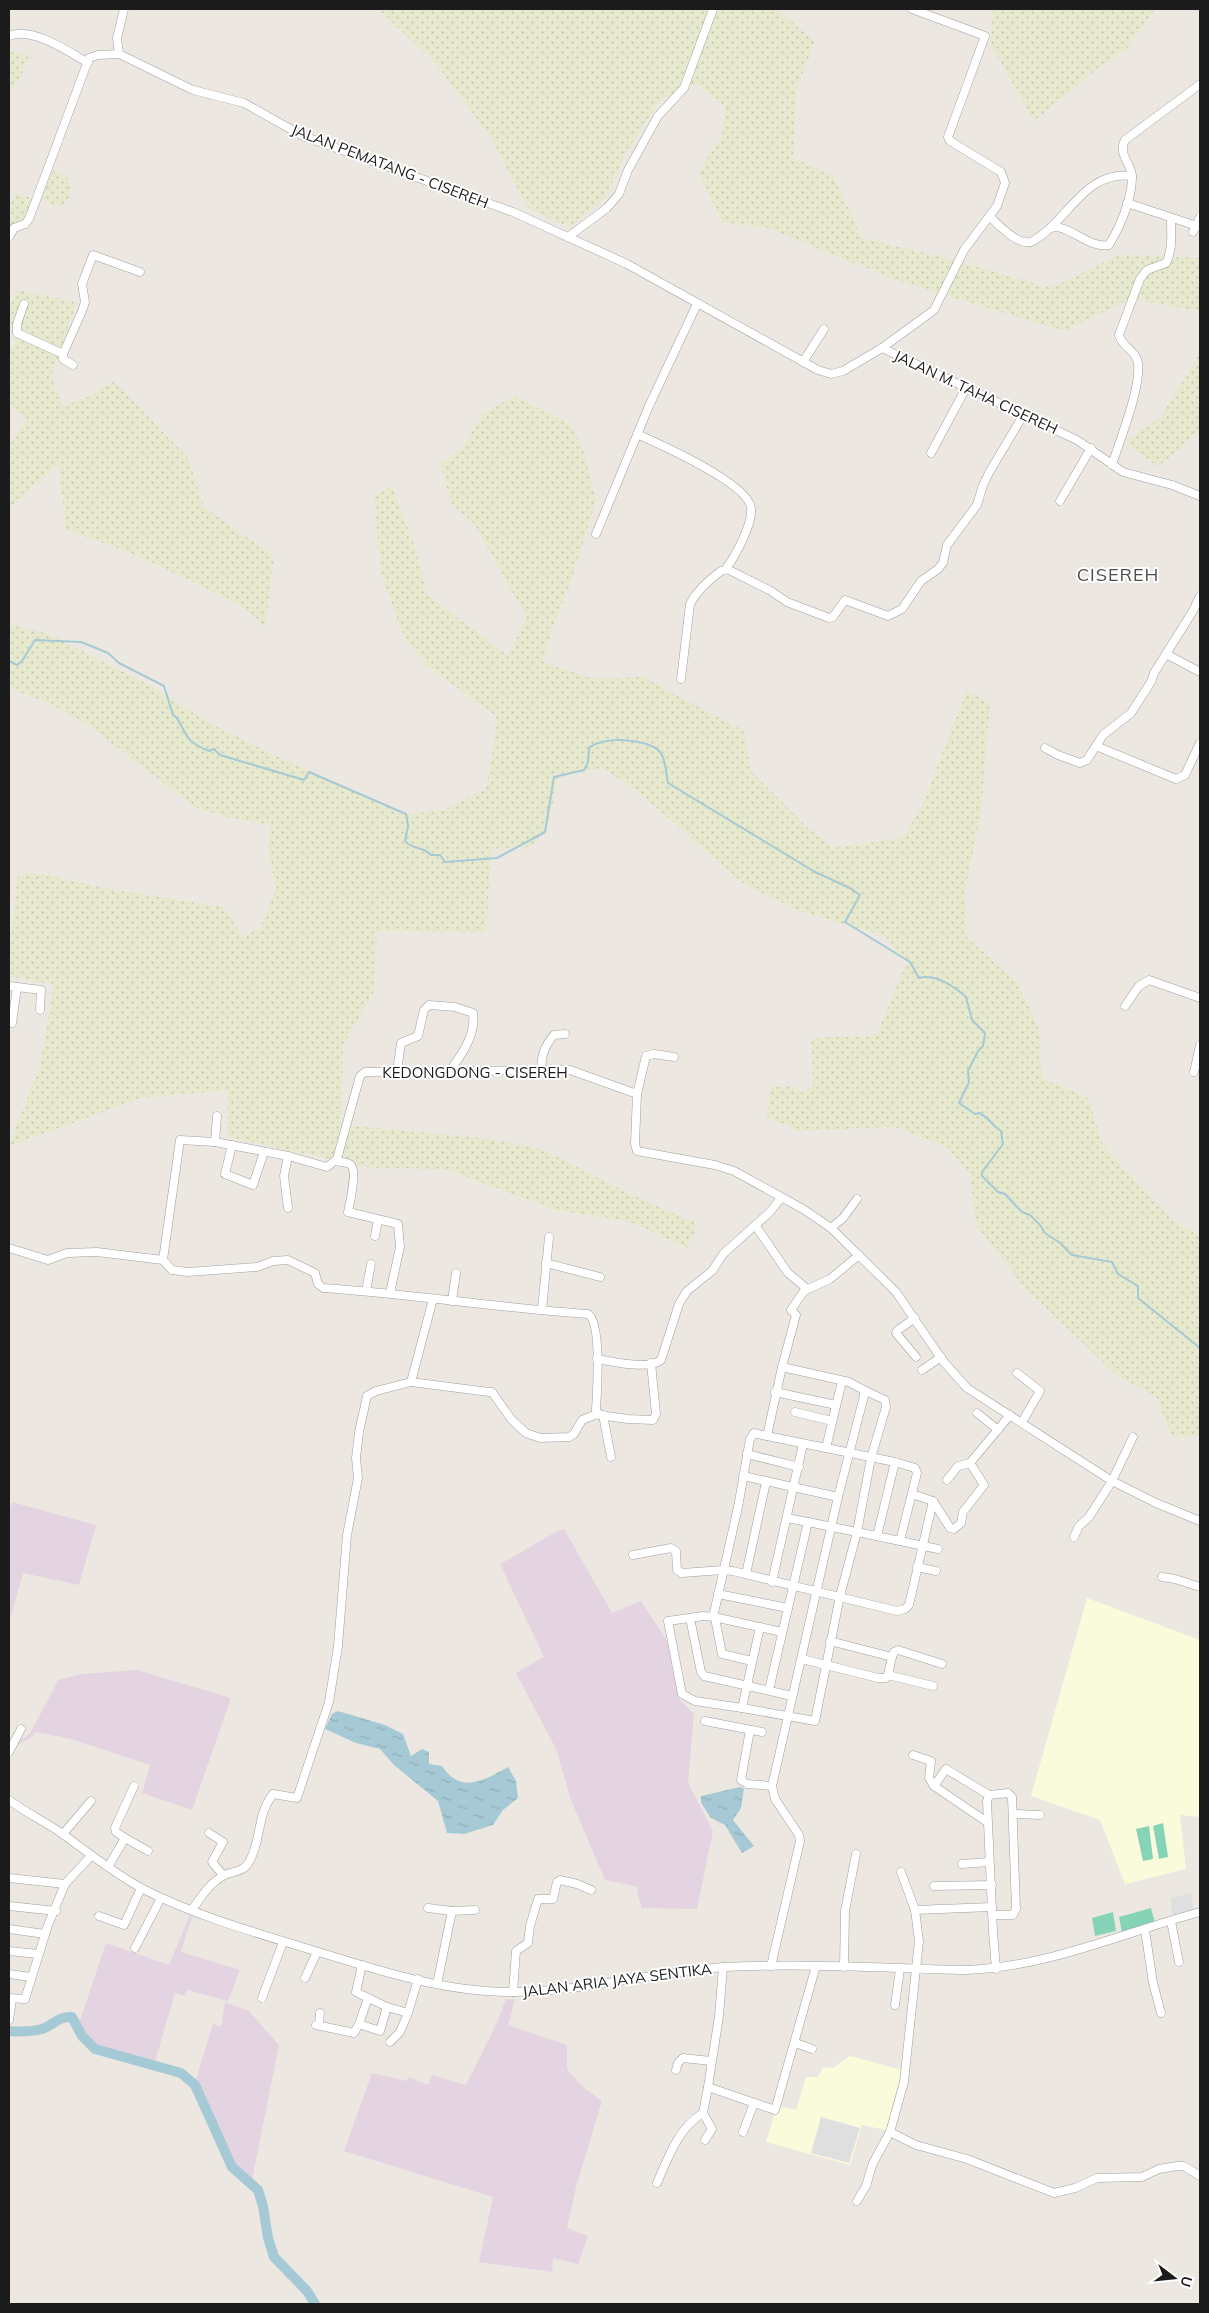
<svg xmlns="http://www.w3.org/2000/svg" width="1209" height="2313" viewBox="0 0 1209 2313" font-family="Mulish,sans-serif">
	<defs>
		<pattern id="farmland-dots" width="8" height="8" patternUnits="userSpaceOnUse" patternTransform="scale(1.25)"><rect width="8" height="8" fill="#e7e9ce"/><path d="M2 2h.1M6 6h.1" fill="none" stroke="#c6c7b0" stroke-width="1.8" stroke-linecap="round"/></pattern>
		<pattern id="water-ripples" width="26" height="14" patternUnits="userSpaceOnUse" patternTransform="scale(1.25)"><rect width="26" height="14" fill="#a6cad5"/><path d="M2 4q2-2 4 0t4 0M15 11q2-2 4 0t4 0" fill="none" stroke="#8eadb6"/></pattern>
	</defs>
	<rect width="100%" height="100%" fill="#ece8e1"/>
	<g fill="#e4d4e1">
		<polygon points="12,1502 96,1525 79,1585 23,1573 9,1623 9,1512"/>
		<polygon points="564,1529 612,1613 641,1601 667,1641 679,1699 694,1714 688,1783 713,1831 697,1909 642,1908 637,1892 639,1887 605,1880 571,1800 556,1749 516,1673 544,1657 500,1564 556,1532"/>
		<polygon points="137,1670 231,1698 192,1810 142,1793 150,1765 71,1739 36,1732 29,1739 12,1747 9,1756 9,1747 30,1734 58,1680 82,1674"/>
		<polygon points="190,1915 192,1916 181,1952 240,1970 228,2001 187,1990 185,1996 175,1993 154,2065 142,2063 95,2048 80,2031 79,2024 106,1943 169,1965"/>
		<polygon points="506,1999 515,2000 508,2025 567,2045 567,2069 583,2087 602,2101 576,2187 567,2228 588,2236 578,2264 553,2258 552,2272 479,2262 493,2197 344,2151 372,2073 407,2081 409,2077 428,2085 432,2075 466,2085 494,2029"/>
		<polygon points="225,2002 249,2011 279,2045 252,2180 245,2176 234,2166 195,2083 213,2024 221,2026"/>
	</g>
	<g fill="#fafbdb">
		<polygon points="1087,1598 1200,1640 1200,1817 1180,1815 1186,1869 1125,1884 1100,1820 1031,1796"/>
		<polygon points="850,2056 902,2070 886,2130 862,2125 850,2165 766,2142 777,2106 796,2110 806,2077 818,2077 823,2067 833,2068"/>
	</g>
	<g fill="url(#farmland-dots)">
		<polygon points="378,9 776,9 815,41 797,88 793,157 834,177 862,238 938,256 1051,288 1119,255 1200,258 1200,312 1132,298 1064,331 893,279 768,228 722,222 698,172 722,136 725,107 697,84 661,99 627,151 605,199 569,227 529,209 489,135 436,64"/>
		<polygon points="993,9 1155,9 1127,48 1098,68 1034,121 991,46"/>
		<polygon points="9,51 29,57 17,85 9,91"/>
		<polygon points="54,169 68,178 71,189 70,196 61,207 40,200"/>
		<polygon points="15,194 35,199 29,218 16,226 10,224 13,219 9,217 9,209"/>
		<polygon points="16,290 77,302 51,377 63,406 88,397 114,381 188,458 204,507 274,556 265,628 239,604 138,556 66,529 58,464 9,509 9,446 26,419 9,403 9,355 15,343 9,318 9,310"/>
		<polygon points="1200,353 1200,431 1158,467 1125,443 1161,417"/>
		<polygon points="514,396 569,424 583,448 596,501 570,584 552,629 543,662 592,679 643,677 744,731 751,771 808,828 833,848 903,838 922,806 967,690 990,704 981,812 965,892 967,937 1017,982 1039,1029 1042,1078 1088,1098 1103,1145 1174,1222 1200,1236 1200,1432 1196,1437 1172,1436 1156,1397 1116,1375 1025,1288 976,1225 970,1175 947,1147 895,1127 799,1131 767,1117 771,1087 788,1086 804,1093 813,1083 811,1038 876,1036 907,962 885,936 800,911 745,885 635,789 602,768 558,778 548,826 532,847 492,849 486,932 377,931 374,991 343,1046 341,1125 484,1138 542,1149 628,1193 698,1224 687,1248 631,1222 556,1210 445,1169 371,1168 228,1137 228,1090 142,1098 9,1146 40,1065 54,985 9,976 9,953 18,876 36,873 115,890 224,907 242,936 260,929 276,888 268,851 271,825 227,817 195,807 88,725 51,704 9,688 9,624 49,634 149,685 208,722 274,755 407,814 444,810 486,789 494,745 496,716 428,666 406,641 381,575 374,495 392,486 416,550 427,595 508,656 527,618 475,525 451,503 441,465 466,442 483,413"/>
	</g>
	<g fill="#86d4b7">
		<polygon points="1163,1823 1168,1857 1159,1859 1153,1826"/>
		<polygon points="1149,1826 1153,1859 1143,1861 1136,1829"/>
		<polygon points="1151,1908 1155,1923 1122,1933 1119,1917"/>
		<polygon points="1113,1912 1116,1931 1095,1936 1092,1918"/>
	</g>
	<g fill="#dfdfdf">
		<polygon points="1191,1893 1194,1911 1172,1918 1171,1898"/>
		<polygon points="821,2117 860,2128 849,2163 811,2153"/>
	</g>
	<g fill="url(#water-ripples)">
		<path d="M 338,1711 L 385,1725 L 403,1734 L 411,1756 L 422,1749 L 429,1752 L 429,1764 L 442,1766 C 461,1795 484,1780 508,1767 L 516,1781 L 518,1798 L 503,1810 L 493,1825 L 464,1834 L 447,1833 L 438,1801 L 394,1765 L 380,1749 L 356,1743 L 325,1729 L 332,1714 Z"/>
		<polygon points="740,1787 744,1789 741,1808 733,1820 754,1846 742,1853 725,1825 711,1818 701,1803 701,1796"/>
	</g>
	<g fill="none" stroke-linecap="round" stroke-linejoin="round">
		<path stroke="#a6cad5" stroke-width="2" d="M 9,661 L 17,665 L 22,661 L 35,640 L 81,642 L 108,653 L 119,663 L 164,686 L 173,715 L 177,718 C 188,738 187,742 209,751 L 214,749 L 220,755 L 304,780 L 309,772 L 406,814 L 408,826 L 405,841 C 412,850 423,846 431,855 L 440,855 L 445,862 L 497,858 L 545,832 L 554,777 L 584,770 L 588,762 L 589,748 C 602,736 648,738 660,752 C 666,759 666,774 668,783 L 815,872 L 850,888 L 860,895 L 845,922 L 910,962 L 919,978 C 935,973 955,987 966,997 L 972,1020 L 985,1033 L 983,1046 L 978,1051 L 968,1071 L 969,1082 L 959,1103 L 975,1114 L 979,1113 C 990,1118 991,1125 1001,1131 L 1003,1144 L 982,1172 L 982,1176 L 998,1192 L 1005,1194 L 1022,1212 L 1030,1215 L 1040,1225 L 1045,1233 L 1060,1243 L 1072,1255 L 1112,1262 L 1118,1274 L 1138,1286 L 1138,1298 L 1200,1348"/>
		<path stroke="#a6cad5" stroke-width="10" d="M 9,2031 C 20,2032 31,2032 42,2029 C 53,2025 59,2016 72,2017 L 82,2036 L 95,2049 L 181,2073 L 195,2085 L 232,2167 L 258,2190 L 263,2206 L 268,2238 L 274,2257 L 307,2291 L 315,2304"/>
		<defs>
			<g id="minor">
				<polyline points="124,9 117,38 119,54 193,90 244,103 303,136 513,212 627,264 818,370 831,374 843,371 882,348 934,310 964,250 997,206 1005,183 1001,172 950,141 948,137 985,36 912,9"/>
				<path d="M 9,36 C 31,26 68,51 88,63"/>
				<polyline points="1127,203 1200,227"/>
				<path d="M 990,217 C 1000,226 1017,245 1031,242 C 1068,223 1083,170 1132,176"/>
				<path d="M 1051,228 C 1068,223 1088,249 1109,245 C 1120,227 1132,199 1132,177 C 1132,164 1117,154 1125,140 L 1199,85"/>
				<polyline points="1193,232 1200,217"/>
				<polyline points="9,237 14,228 25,224 29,219 89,58 98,55 119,54"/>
				<polyline points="568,237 607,208 619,194 628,170 658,116 684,88 713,9"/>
				<polyline points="24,304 17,324 17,333 63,354 63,359 73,365"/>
				<polyline points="882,348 1077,440 1123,472 1172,485 1200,496"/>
				<polyline points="63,354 82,311 85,302 82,284 93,255 140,272"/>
				<polyline points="803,362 824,329"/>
				<path d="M 637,434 C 659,444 748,483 751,508 C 753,523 736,555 727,567 C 725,572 726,569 721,571 C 710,579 696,592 690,604 L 681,679"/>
				<polyline points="931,453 966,388"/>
				<path d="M 1112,465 C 1120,439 1141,389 1138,363 C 1136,350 1122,347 1119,335 L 1140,279 L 1147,270 L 1166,263 C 1173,250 1171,233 1171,219"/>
				<polyline points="1060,501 1091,448"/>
				<polyline points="596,534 649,406 697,304"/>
				<polyline points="727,569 771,591 787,602 829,618 833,617 845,600 888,616 902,609 921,581 938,569 943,563 947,545 977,505 983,485 990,471 1024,414"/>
				<polyline points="1166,654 1200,672"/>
				<polyline points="1096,746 1176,779 1185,775 1200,743"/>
				<polyline points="1045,748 1058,755 1080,763 1087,760 1103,735 1131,713 1151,682 1154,673 1193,611 1200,596"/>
				<polyline points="9,986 41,990 40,1010"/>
				<polyline points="1125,1006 1139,986 1149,980 1200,998"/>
				<polyline points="12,1023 17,987"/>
				<path d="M 541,1069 C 542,1054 544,1047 554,1035 L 565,1034"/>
				<path d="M 397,1071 L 401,1043 L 418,1036 L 424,1010 L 429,1005 L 455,1007 L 473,1013 C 476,1035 462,1054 450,1071"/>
				<polyline points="1194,1072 1200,1045"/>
				<polyline points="637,1094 646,1056 654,1054 674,1057"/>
				<polyline points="215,1142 217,1116"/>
				<polyline points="232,1145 225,1174 253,1185 264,1152"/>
				<polyline points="288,1156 284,1176 288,1208"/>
				<path d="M 336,1161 C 340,1162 348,1162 351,1165 C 357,1171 350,1203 348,1212 L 398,1224 L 400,1247 L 390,1293"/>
				<polyline points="755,1225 788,1273 806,1288 791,1310 796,1315 782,1367"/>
				<polyline points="831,1228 843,1218 857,1199"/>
				<polyline points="375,1236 378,1220"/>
				<polyline points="9,1248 48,1260 67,1253 97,1252 163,1260 180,1140 215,1142 288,1156 327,1167 337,1159 360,1076 365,1072 570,1070 637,1094 635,1144 637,1151 715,1165 734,1171 803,1209 831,1228 896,1292 943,1361 967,1388 1112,1481 1156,1503 1200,1521"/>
				<path d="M 163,1260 L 172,1270 L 188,1272 L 257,1267 L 273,1261 L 288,1260 L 315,1273 L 318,1284 L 323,1288 C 412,1294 499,1308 588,1314 C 602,1323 597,1393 596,1410 L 599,1415 L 628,1419 L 653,1420 L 656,1414 L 651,1363"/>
				<polyline points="546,1263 600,1277"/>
				<polyline points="806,1290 830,1279 859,1255"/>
				<polyline points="366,1291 371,1264"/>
				<polyline points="452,1301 456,1273"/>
				<polyline points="542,1310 549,1237"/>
				<polyline points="915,1318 898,1330 896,1333 916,1357"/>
				<path d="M 597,1359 C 613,1362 649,1370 661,1360 L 679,1304 L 687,1291 L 712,1271 L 724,1253 L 769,1213 L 781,1198"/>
				<polyline points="922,1370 941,1357"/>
				<polyline points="1017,1373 1040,1391 1022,1422"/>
				<polyline points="411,1382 433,1299"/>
				<polyline points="864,1390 885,1400 886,1407 871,1458 857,1532 938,1549"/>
				<polyline points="775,1392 836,1405"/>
				<polyline points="795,1412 832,1421"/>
				<polyline points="977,1413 998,1430"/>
				<polyline points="603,1415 611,1457"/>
				<polyline points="826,1448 842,1381"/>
				<polyline points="747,1454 799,1467"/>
				<polyline points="743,1476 838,1497"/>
				<polyline points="947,1480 958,1466 970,1463"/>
				<polyline points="912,1494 933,1501 950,1528 954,1529 961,1523 963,1512 984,1485 970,1463 1010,1415"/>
				<polyline points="787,1518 808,1522"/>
				<polyline points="877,1536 895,1462"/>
				<polyline points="1074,1537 1079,1526 1089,1517 1112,1481 1133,1437"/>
				<polyline points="633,1555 671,1548 676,1551 677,1570 682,1573 723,1570 733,1571 897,1611 905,1609 909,1605 933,1501"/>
				<polyline points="917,1567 936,1571"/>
				<polyline points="746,1574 766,1482"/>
				<polyline points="1162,1577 1175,1579 1200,1587"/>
				<polyline points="772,1582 803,1444"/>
				<polyline points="718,1594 788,1608"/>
				<polyline points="690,1618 701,1672 704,1676 792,1696"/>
				<polyline points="760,1627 742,1708 815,1721 840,1596 857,1532 808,1522 769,1690"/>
				<polyline points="830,1641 892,1657 888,1675 933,1686"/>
				<polyline points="892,1657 894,1652 898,1650 942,1664"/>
				<polyline points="802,1659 878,1678 886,1678 888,1675"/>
				<polyline points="752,1661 722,1654 714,1613 738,1507 750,1439 754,1433 767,1436"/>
				<polyline points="742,1708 695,1701 682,1694 668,1621 703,1616 714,1617 782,1632"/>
				<polyline points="705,1721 762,1732"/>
				<polyline points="750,1730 741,1780 747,1784 772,1786"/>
				<polyline points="9,1752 21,1729"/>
				<polyline points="913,1755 931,1761 929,1778 934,1786"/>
				<path d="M 9,1800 C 26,1813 46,1822 64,1835 C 90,1854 115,1874 143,1889 C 192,1914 246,1930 299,1946 C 368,1967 441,1993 515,1992 C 585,1991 654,1972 724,1967 C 804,1963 886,1968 966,1970 C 1048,1967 1122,1933 1200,1912"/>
				<polyline points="1013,1814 1040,1815"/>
				<polyline points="987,1822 934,1786 946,1769 989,1795"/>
				<polyline points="209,1833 223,1842 212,1862 223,1875"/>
				<polyline points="63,1834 91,1801"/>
				<polyline points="125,1838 148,1851"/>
				<polyline points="962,1864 989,1862"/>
				<polyline points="108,1867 125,1838 116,1832 115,1828 134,1786"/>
				<polyline points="901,1872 915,1910 919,1941 904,2082 890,2132 916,2145 967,2159 1054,2193 1075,2188 1097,2178 1142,2177 1159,2169 1177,2166 1184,2166 1200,2176"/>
				<polyline points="9,1878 65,1884"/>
				<polyline points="934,1886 992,1885"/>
				<polyline points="9,1906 56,1911"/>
				<polyline points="428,1908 452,1911"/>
				<path d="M 192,1910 C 200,1898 210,1883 223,1876 C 232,1870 242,1874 249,1862 C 262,1840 256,1816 273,1794 L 297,1798 L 329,1702 L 338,1646 L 347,1535 L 358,1478 L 356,1458 L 359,1432 L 367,1396 L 376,1391 L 411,1382 L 489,1392 L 492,1392 L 511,1419 L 526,1433 L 540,1438 L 569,1437 L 574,1434 L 582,1420 L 597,1414"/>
				<polyline points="915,1910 992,1907"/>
				<polyline points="992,1915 1013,1915 1016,1909 1012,1797 1008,1793 989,1795 987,1801 993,1932 996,1969"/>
				<polyline points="99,1916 124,1925 141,1888"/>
				<polyline points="1171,1921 1179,1962"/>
				<polyline points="9,1929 45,1934"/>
				<polyline points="1145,1930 1153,1983 1161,2013"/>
				<polyline points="135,1948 161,1898"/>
				<polyline points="9,1951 38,1954"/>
				<polyline points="362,1965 356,1992 387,2007 408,2013 418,1979"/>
				<polyline points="771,1966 800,1841 799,1835 775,1799 772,1786 838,1497 864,1396 864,1390 849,1382 782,1367 767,1436 895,1462 915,1468 917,1473 900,1541"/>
				<polyline points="723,1967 719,2016 708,2087 775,2110 816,1966"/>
				<polyline points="844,1967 845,1911 856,1854"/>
				<polyline points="9,1974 31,1977"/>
				<polyline points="305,1978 317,1952"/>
				<polyline points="437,1984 452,1911 475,1910"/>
				<polyline points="513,1992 516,1951 528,1943 530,1926 538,1899 553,1899 557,1882 560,1880 577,1884 591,1890"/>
				<polyline points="9,1998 25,1999 48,1925 65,1884 91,1856"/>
				<polyline points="262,1998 283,1942"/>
				<polyline points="895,2005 900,1969"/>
				<polyline points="9,2020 12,1999"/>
				<polyline points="359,2024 368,1998"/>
				<polyline points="316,2025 354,2033 359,2024 380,2031 387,2007"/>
				<polyline points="319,2025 320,2013"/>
				<polyline points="390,2042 400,2032 408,2013"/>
				<polyline points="796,2043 812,2049"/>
				<polyline points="676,2070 678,2063 683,2058 711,2061"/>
				<polyline points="743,2132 754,2103"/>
				<polyline points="705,2140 712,2129 703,2113 708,2087"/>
				<path d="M 657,2183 C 668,2158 678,2128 703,2113"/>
				<polyline points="857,2201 866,2186 873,2163 890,2132"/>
			</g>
		</defs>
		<use href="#minor" stroke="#9f9f9f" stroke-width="9"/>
		<use href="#minor" stroke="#fff" stroke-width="8"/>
	</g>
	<g text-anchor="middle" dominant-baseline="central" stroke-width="4" stroke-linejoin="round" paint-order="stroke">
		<g font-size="15" fill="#1b1b1b" stroke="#fff">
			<text transform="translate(390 166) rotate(21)">JALAN PEMATANG - CISEREH</text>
			<text transform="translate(976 392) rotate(25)">JALAN M. TAHA CISEREH</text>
			<text x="475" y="1072">KEDONGDONG - CISEREH</text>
			<text transform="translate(617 1980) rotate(-7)">JALAN ARIA JAYA SENTIKA</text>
		</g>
		<g font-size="18" letter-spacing="1" fill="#4e4e4e" stroke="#fff">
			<text x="1118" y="574">CISEREH</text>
		</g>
	</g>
	<rect width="1209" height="2313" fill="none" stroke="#1b1b1b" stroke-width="20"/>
	<g transform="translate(1174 2278) rotate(106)" stroke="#ffffff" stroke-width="4" paint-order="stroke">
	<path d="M0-4L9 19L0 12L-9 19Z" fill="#1b1b1b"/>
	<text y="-8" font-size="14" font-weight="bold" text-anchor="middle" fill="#1b1b1b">U</text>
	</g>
</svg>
